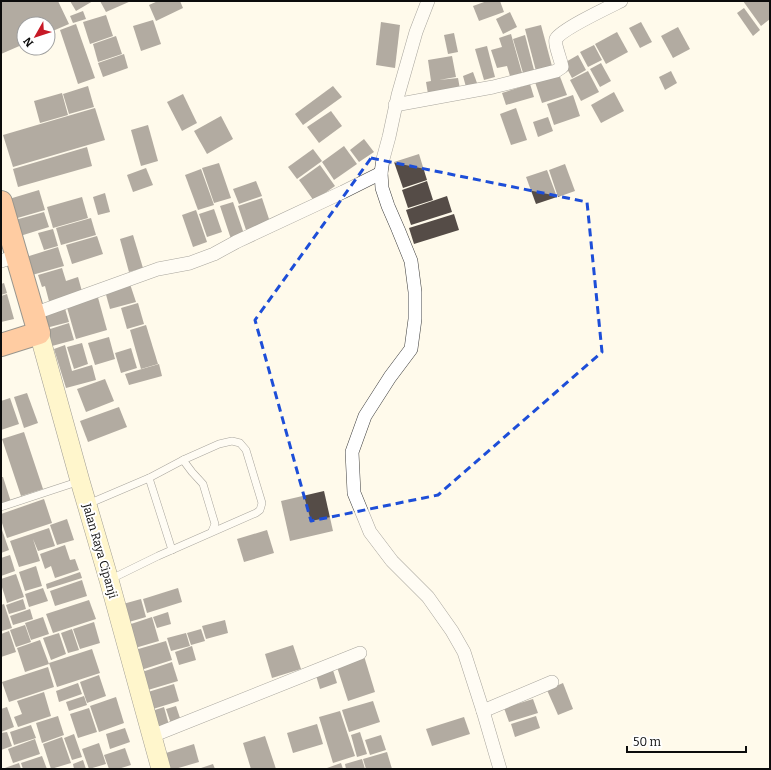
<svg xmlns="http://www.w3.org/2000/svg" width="771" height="770" viewBox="0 0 771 770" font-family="Bitter,serif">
	<rect width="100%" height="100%" fill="#fffaeb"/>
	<g fill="#554c47">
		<polygon points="1,1 58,1 69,24 48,33 48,24 24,24 24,44 1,54"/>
		<polygon points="70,1 93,1 76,11"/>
		<polygon points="100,1 131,1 106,12"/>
		<polygon points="158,1 180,1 183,8 156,21 149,5"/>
		<polygon points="487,1 500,1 504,12 479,21 473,6"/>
		<polygon points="743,1 770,1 770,19 761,26"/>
		<polygon points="744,8 760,30 753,36 737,13"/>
		<polygon points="83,11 86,19 73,23 70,16"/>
		<polygon points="510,12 517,27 503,34 496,19"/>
		<polygon points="106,15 113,36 90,44 83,22"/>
		<polygon points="153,20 161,44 141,51 133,26"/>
		<polygon points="381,22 400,25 395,68 376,65"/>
		<polygon points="641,22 652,42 640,48 629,28"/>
		<polygon points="76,24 95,78 78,84 60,30"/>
		<polygon points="541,25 552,66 536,71 525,29"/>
		<polygon points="678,27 690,49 673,58 661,36"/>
		<polygon points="617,32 628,52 606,64 595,44"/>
		<polygon points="454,33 458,52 448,54 444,35"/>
		<polygon points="511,34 522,73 510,76 507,66 497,68 491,50 502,47 499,38"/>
		<polygon points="525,35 534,70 523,73 513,39"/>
		<polygon points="116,36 122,54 98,62 93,44"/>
		<polygon points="594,45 602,60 588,67 580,52"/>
		<polygon points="487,46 495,77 484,80 475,49"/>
		<polygon points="124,54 128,68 103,77 98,63"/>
		<polygon points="578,55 586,70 572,78 564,63"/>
		<polygon points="452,56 456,77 439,80 458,78 460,89 428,94 426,82 431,81 428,60"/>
		<polygon points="601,63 611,81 600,87 590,69"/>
		<polygon points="588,71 599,92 581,101 570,80"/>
		<polygon points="671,71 677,83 665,90 659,77"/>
		<polygon points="473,72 477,83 466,87 463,76"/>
		<polygon points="559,74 567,95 542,103 535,82"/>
		<polygon points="530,84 534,97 506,105 502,93"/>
		<polygon points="88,86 94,107 69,114 63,94"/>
		<polygon points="333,86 342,97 303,125 295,114"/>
		<polygon points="614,92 624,111 601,123 591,105"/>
		<polygon points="62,93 68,115 40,123 34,101"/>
		<polygon points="183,94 197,123 182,131 167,102"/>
		<polygon points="573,95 580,116 554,125 547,104"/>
		<polygon points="95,108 105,140 13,167 3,135"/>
		<polygon points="516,108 527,140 511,145 500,114"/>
		<polygon points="331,111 342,126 319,143 307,127"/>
		<polygon points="221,116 233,139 207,154 194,131"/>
		<polygon points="548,117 553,131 538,137 533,122"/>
		<polygon points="148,125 158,161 141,166 131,130"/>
		<polygon points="364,139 374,152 359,162 350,150"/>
		<polygon points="344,146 357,164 334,180 322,162"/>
		<polygon points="87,147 92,166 18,187 13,169"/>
		<polygon points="313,149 322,161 297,179 288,167"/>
		<polygon points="419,154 427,180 403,188 394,162"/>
		<polygon points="219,163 231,198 214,203 202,168"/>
		<polygon points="565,164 575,191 558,197 549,170"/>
		<polygon points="320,165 335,186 314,201 299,180"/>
		<polygon points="146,168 153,185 133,192 127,175"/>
		<polygon points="201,169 214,205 198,210 185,175"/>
		<polygon points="547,170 557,197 536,204 526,177"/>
		<polygon points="256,181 262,196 239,204 233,189"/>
		<polygon points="427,181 433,200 408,208 402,190"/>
		<polygon points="39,190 45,210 14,219 9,199"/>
		<polygon points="105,193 110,212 98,215 93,197"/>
		<polygon points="447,196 452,212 411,225 406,210"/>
		<polygon points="82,197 88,218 53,228 47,207"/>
		<polygon points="262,198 270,222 246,230 238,206"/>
		<polygon points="233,202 244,234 231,239 220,206"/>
		<polygon points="214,209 222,232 207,237 199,214"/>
		<polygon points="196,210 207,242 193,247 182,215"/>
		<polygon points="44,212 49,227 20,236 15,220"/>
		<polygon points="454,214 459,230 414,244 409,228"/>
		<polygon points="91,218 96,235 61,245 56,228"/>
		<polygon points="53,229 58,246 44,250 38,233"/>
		<polygon points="133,235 143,268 129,272 120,239"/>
		<polygon points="97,236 103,254 72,264 66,245"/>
		<polygon points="58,247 64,266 32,275 26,257"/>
		<polygon points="62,268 66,281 78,277 83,295 50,305 45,286 42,287 38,275"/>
		<polygon points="4,283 7,293 1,295 1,284"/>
		<polygon points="130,284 136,302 110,309 105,291"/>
		<polygon points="7,294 14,319 1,322 1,296"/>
		<polygon points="97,294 107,330 76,339 66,304"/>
		<polygon points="138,303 144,324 127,329 121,308"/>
		<polygon points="64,305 69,322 46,328 41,311"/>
		<polygon points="69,323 74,340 52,346 47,330"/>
		<polygon points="146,325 158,364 141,369 130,330"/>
		<polygon points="109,337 115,359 95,365 88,343"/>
		<polygon points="82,343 88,364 74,369 67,347"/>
		<polygon points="65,345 72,371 92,365 96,380 66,388 54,349"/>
		<polygon points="131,348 137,368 121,373 115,353"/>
		<polygon points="159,364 162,376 129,385 125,374"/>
		<polygon points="105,379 114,401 86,412 77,389"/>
		<polygon points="27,393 38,423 24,428 14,397"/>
		<polygon points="10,398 19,424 1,430 1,401"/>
		<polygon points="119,407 127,427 88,442 80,421"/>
		<polygon points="24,432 43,489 21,496 2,439"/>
		<polygon points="1,477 3,477 11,502 1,506"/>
		<polygon points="324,491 333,531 290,541 281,501"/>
		<polygon points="44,499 52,523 7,538 1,520 1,514"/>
		<polygon points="67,519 74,540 57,545 50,525"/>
		<polygon points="1,527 9,550 1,553"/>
		<polygon points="49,528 55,546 38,551 33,539 40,561 19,567 10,541"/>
		<polygon points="267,530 274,553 244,562 237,539"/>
		<polygon points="65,545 70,560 75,559 79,570 55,578 51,566 45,569 40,554"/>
		<polygon points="10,555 15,571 1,576 1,558"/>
		<polygon points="36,566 42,586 25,591 19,572"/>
		<polygon points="80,572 82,578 47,589 46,584"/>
		<polygon points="16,574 24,597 7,603 1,584 1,579"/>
		<polygon points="82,580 87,596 55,606 50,591"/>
		<polygon points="43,588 48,601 29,607 25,594"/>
		<polygon points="178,588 182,602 147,613 143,599"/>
		<polygon points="23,599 26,609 9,614 6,605"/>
		<polygon points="141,599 146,617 129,622 123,604"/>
		<polygon points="89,600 96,619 53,633 46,614"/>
		<polygon points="4,604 12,628 2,631 1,605"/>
		<polygon points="30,609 33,619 13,625 10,616"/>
		<polygon points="168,612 171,624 157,628 153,617"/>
		<polygon points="43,617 49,634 31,640 25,623"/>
		<polygon points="152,617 159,641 135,648 128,625"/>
		<polygon points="225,620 228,633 206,639 202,626"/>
		<polygon points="94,622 100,643 80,649 73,629"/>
		<polygon points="25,625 31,642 16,647 10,630"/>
		<polygon points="72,629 79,650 68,653 61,633"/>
		<polygon points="201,629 205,641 191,645 187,633"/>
		<polygon points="9,631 16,652 1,657 1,634"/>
		<polygon points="59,633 66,654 51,660 43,638"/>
		<polygon points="186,633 190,646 171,651 167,638"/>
		<polygon points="40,640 49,664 25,672 17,648"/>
		<polygon points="166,641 172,660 141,670 135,650"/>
		<polygon points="293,645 301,669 272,678 265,654"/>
		<polygon points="192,646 196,660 179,665 175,652"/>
		<polygon points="92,649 100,673 57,687 49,663"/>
		<polygon points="364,656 375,692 348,701 336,664"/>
		<polygon points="172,662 178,681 148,690 142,672"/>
		<polygon points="48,667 54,687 9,702 2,682"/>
		<polygon points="332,667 337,683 320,689 315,672"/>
		<polygon points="99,675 106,696 87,703 80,682"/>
		<polygon points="78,683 82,694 59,702 56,691"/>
		<polygon points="563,683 573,709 558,715 547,690"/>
		<polygon points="174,684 179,701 153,709 148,692"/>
		<polygon points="44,692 51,716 18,727 14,717 22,714 17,701"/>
		<polygon points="84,696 87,705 69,711 66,702"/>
		<polygon points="116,697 124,723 99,732 90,706"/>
		<polygon points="533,699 538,713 509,722 504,708"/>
		<polygon points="373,701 380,722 349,732 342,710"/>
		<polygon points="176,706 181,721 171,724 166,709"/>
		<polygon points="7,707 14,727 1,732 1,709"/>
		<polygon points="164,707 169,725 157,728 152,711"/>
		<polygon points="89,708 97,732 78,738 70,714"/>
		<polygon points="340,711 355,756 333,763 319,717"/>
		<polygon points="58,716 64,735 42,743 36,723"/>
		<polygon points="536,716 540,728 515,737 511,724"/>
		<polygon points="464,717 470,734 432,746 426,729"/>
		<polygon points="317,724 323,744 293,753 287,733"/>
		<polygon points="31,725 36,738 14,745 10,732"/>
		<polygon points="125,728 130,742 110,749 106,734"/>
		<polygon points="7,732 12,746 1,750 1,733"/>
		<polygon points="360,732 367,754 357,757 351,735"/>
		<polygon points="74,734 82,757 72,760 64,738"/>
		<polygon points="381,735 386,750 370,755 365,740"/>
		<polygon points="265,736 276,769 251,769 243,743"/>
		<polygon points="62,737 71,763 51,769 43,744"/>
		<polygon points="35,739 40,754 13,763 8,749"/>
		<polygon points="99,743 106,764 89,769 82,749"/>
		<polygon points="194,744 199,762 175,769 171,769 166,753"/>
		<polygon points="125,748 131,765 118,769 109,769 104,755"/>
		<polygon points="387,752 392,769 366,769 363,759"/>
		<polygon points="42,756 47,769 23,769 21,763"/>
		<polygon points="362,759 365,769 346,769 345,764"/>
		<polygon points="83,760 86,769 74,769 73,764"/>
		<polygon points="19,763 21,769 2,769"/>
		<polygon points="341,763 343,769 328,769 327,768"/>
		<polygon points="213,764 215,769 198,769"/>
	</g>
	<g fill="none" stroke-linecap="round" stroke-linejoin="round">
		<defs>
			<g id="lane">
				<polyline points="183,460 192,472 203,484 215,524 212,531"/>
				<polyline points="149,478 172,550"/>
				<polyline points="88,504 149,478 183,460 219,444 232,441 240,443 246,450 262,503 260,510 256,513 158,556 109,580"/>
				<polyline points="1,507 80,481"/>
			</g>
			<g id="street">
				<polyline points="428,1 416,32 398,95 389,137 383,159 381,173 382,188 388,206 398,229 411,261 415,292 415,319 411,349 390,377 365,416 352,452 354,493 370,532 392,561 428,597 452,631 464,652 483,711 500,769"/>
				<path d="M 395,105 L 493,87 L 556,71 L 562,67 C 561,60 554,44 556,39 C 562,29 609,7 621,1"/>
				<polyline points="1,261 16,256"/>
				<polyline points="33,314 158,269 190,263 214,254 236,242 343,192 381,173"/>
				<polyline points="483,711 552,682"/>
				<polyline points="152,736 360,653"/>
			</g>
			<polyline id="secondary" points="39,333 80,481 109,580 161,769"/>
			<polyline id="highway" points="1,202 39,333 1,345"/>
		</defs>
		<use href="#lane" stroke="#3f3f3f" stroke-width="8"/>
		<use href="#street" stroke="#3f3f3f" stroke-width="14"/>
		<use href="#secondary" stroke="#2e2e2e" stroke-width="20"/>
		<use href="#highway" stroke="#1d1d1d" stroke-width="24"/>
		<use href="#lane" stroke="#fff" stroke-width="7"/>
		<use href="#street" stroke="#fff" stroke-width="13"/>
		<use href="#secondary" stroke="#fff2a6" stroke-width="19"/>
		<use href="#highway" stroke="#ff9649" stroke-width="22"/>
	</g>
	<path d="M0 0H771V770H0ZM 371,158 L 587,202 L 602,352 L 438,495 L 311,521 L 255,320 Z" fill="#fffaeb" fill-opacity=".55" fill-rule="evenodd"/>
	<path fill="none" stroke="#1d4ed8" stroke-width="3" stroke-dasharray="8 5" stroke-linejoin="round" d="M 371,158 L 587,202 L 602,352 L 438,495 L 311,521 L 255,320 Z"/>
	<g text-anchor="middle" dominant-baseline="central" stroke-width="4" stroke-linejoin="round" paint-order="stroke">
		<g font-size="12" fill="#0c0c0c" stroke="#fff">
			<text transform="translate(100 551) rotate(74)">Jalan Raya Cipanji</text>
		</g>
	</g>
	<rect width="771" height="770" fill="none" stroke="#0c0c0c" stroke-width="4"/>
	<g transform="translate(36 36) rotate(231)"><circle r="19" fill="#ffffff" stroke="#9e9e9e"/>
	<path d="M0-3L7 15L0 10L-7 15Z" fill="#c71926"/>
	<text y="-6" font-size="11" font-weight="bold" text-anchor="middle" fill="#0c0c0c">N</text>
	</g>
	<path d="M627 746v6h119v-6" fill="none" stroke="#0c0c0c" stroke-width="2"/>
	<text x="633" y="746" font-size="12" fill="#0c0c0c" stroke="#ffffff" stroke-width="3" paint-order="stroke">50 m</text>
</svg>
